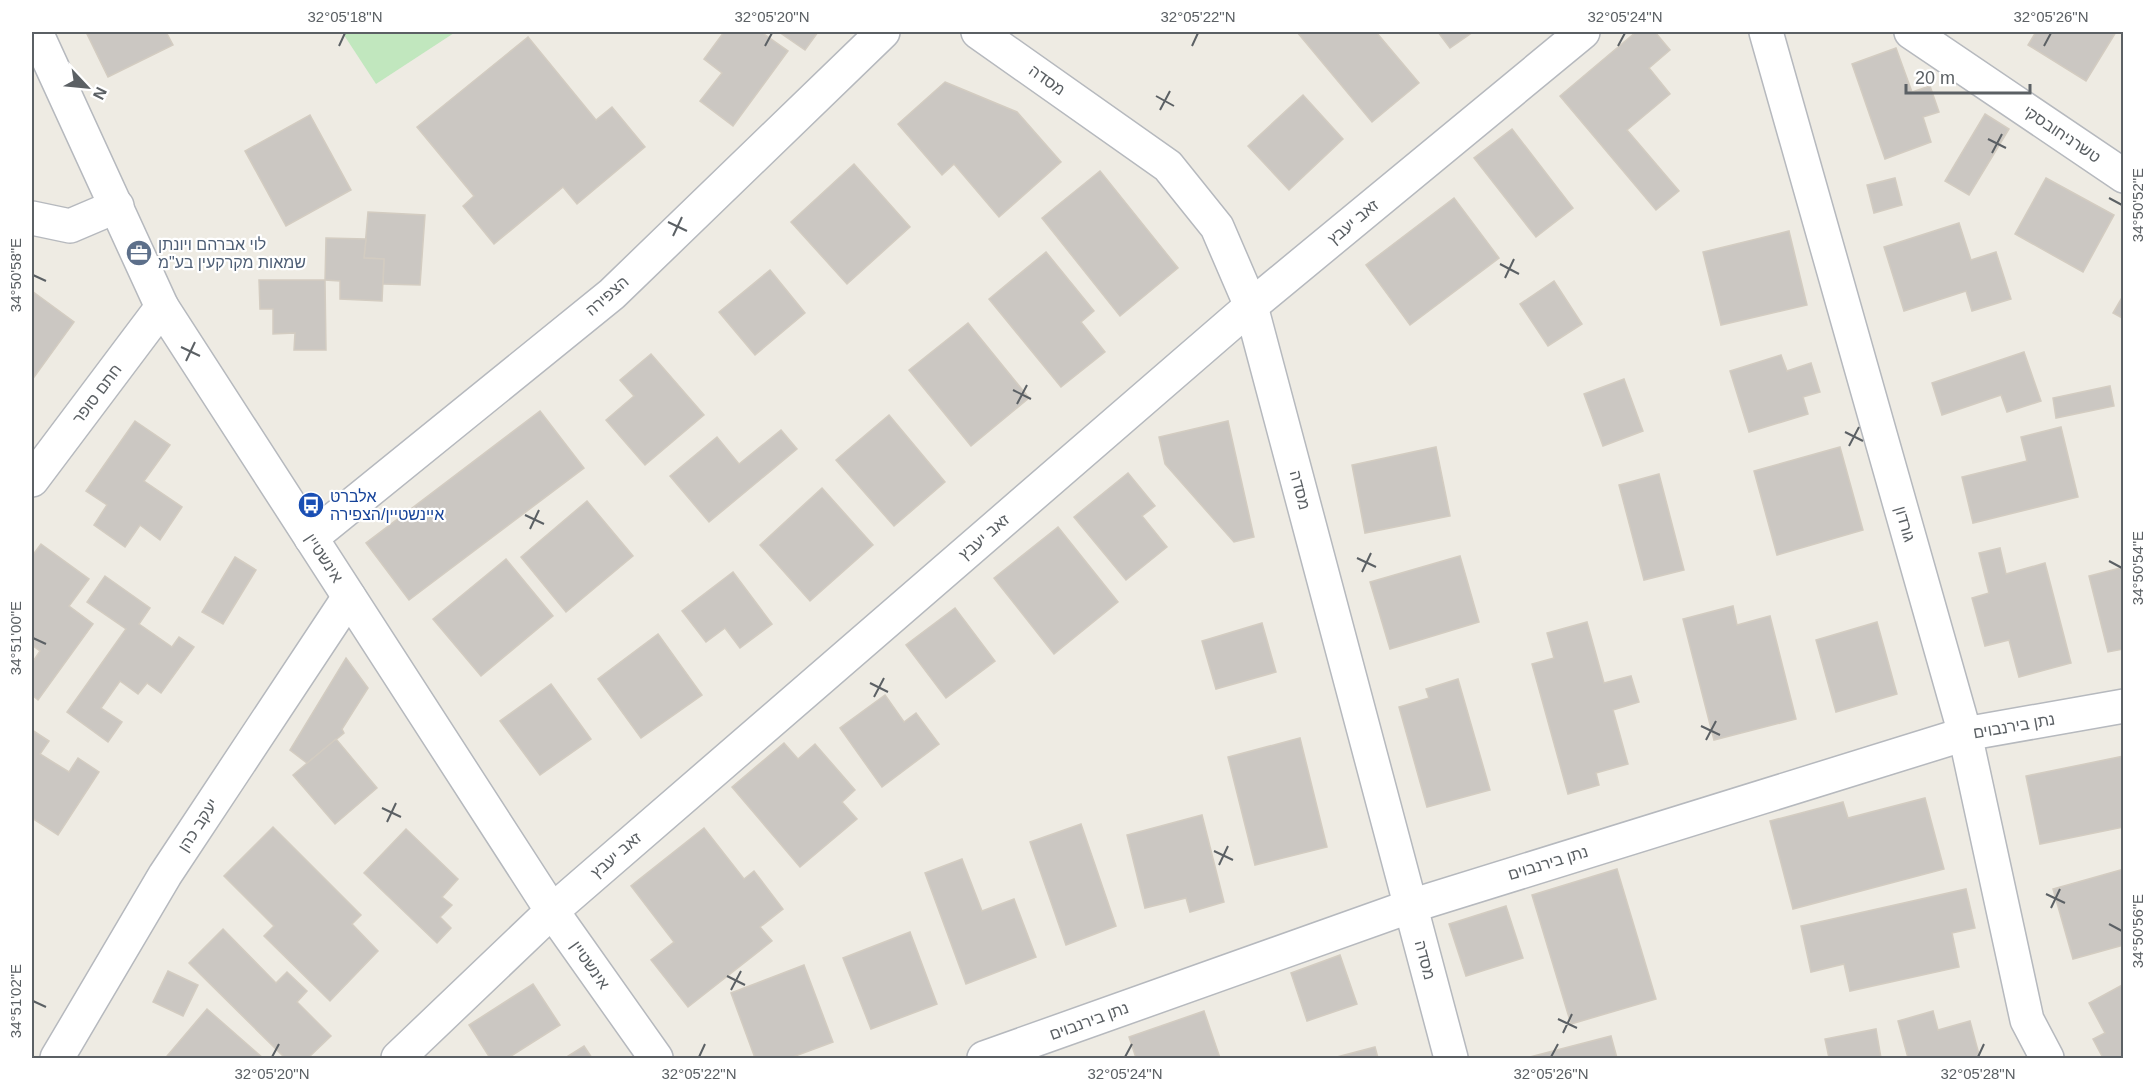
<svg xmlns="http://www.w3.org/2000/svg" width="2155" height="1090" viewBox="0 0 2155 1090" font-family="Arial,Heebo,sans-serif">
	<rect width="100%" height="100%" fill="#eeebe3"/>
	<polygon fill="#c1e7be" points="342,32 453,32 454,33 376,84"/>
	<g fill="#cbc7c2" stroke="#d3ccc1" stroke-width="1.5">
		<polygon points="86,32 166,32 173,45 108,77"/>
		<polygon points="724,32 761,32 788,51 733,126 700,101 722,73 704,59"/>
		<polygon points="779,32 818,32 805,50"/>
		<polygon points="1297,32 1376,32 1419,83 1372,122"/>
		<polygon points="1438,32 1473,32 1450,48"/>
		<polygon points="1636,32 1655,32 1670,50 1649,68 1670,94 1627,130 1679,191 1656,210 1560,96"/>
		<polygon points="2036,32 2116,32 2086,81 2028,45"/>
		<polygon points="528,37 596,120 612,107 645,147 577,204 563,187 494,244 463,206 474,196 417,127"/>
		<polygon points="1896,48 1912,92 1930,86 1939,112 1923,117 1931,142 1885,159 1852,64"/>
		<polygon points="945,82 1017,112 1061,162 999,217 954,164 942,175 898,124"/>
		<polygon points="1303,95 1343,139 1289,190 1248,146"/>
		<polygon points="1985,114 2009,129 1969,195 1945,181"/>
		<polygon points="310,115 351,190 286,226 245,151"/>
		<polygon points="1512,129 1573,208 1536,237 1474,158"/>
		<polygon points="854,164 910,227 847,284 791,222"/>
		<polygon points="1100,171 1178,268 1120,316 1042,218"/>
		<polygon points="1895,178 1902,205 1874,213 1867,185"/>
		<polygon points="2046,178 2114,215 2083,272 2015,234"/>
		<polygon points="1454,198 1499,258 1410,325 1366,265"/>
		<polygon points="368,212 425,215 420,285 383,284 384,259 364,258"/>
		<polygon points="1959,223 1971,260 1996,252 2011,299 1972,311 1966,291 1904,311 1884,247"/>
		<polygon points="1789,231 1807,305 1721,325 1703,252"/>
		<polygon points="326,238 366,239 364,258 384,259 382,301 340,299 340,281 325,280"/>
		<polygon points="1046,252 1094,311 1081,322 1105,352 1061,387 989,299"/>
		<polygon points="770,270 805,313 755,355 719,312"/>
		<polygon points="259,280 325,280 326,350 294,350 295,333 273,334 273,309 260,309"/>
		<polygon points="1554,281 1582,324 1548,346 1520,304"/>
		<polygon points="32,291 74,322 32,380"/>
		<polygon points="2124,294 2124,319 2113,313"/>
		<polygon points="968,323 1029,398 971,446 909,370"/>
		<polygon points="2024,352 2041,401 2007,412 2001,395 1942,415 1932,383"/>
		<polygon points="651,354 704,415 645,465 606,420 634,396 620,380"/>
		<polygon points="1781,355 1787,371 1811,363 1820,392 1803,397 1808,414 1749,432 1730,371"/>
		<polygon points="1624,379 1643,431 1603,446 1584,394"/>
		<polygon points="2110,386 2114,406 2056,418 2053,398"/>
		<polygon points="540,411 584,468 409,600 366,543"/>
		<polygon points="889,415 945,482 894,526 836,460"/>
		<polygon points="135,421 170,445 144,481 182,507 160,540 140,525 125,547 94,525 107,505 86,491"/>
		<polygon points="1228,421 1254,537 1234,542 1165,464 1159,437"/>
		<polygon points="2061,427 2078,497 1973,523 1962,477 2027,461 2021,437"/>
		<polygon points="781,430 797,449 709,522 670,476 717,437 739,464"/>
		<polygon points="1436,447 1450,516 1365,533 1352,465"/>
		<polygon points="1840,447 1863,530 1777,555 1754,471"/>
		<polygon points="1128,473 1155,506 1142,516 1167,547 1126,580 1074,517"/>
		<polygon points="1659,474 1684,570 1644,580 1619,485"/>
		<polygon points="822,488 873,545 810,601 760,545"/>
		<polygon points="587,501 633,556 566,612 521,557"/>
		<polygon points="1058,527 1118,602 1054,654 994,578"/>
		<polygon points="41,544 89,579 69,606 93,624 38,700 32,695 32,663 40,651 32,645 32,556"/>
		<polygon points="2000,548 2006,574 2045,563 2071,663 2019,677 2009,640 1985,646 1972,598 1989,593 1979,553"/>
		<polygon points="1460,556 1479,622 1390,649 1370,582"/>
		<polygon points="235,557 256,570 223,624 202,612"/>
		<polygon points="506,559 553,616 481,676 433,619"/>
		<polygon points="2124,567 2124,649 2108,652 2089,576"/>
		<polygon points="733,572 772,624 740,648 725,628 706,642 682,611"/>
		<polygon points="105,576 150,608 139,624 172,647 179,637 194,647 161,693 147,683 138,694 120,681 101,708 122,722 108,742 67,712 126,629 87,602"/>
		<polygon points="1733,606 1737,625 1770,616 1796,719 1714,740 1683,619"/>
		<polygon points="955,608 995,661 946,698 906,645"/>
		<polygon points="1587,622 1604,683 1631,676 1639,702 1613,710 1628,764 1596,773 1599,785 1568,794 1532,664 1554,658 1547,633"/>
		<polygon points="1877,622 1897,694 1836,712 1816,640"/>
		<polygon points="1262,623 1276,672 1216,689 1202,641"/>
		<polygon points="658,634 702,695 641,738 598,679"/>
		<polygon points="346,658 368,688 342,729 344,733 307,763 290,750"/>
		<polygon points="1458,679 1490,790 1427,807 1399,707 1429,698 1426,689"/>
		<polygon points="551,684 591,739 540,775 500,721"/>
		<polygon points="885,695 904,722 916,713 939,744 882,787 840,728"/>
		<polygon points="32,730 49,741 40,754 69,772 78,758 99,772 58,835 32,818"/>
		<polygon points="1300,738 1327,847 1255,865 1228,757"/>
		<polygon points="336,739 377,788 335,824 293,775"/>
		<polygon points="784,743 798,759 815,744 855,790 842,802 857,819 800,867 732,787"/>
		<polygon points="2124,756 2124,827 2040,844 2026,776"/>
		<polygon points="1925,798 1944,869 1793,909 1770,821 1843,802 1848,818"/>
		<polygon points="1202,815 1224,902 1190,912 1186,898 1145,908 1127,835"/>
		<polygon points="1081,824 1116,926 1066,945 1030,842"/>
		<polygon points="273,827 361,915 352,924 378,951 330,1001 264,936 274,926 224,876"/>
		<polygon points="704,828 744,879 754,871 783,909 760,927 772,941 688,1007 651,960 674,942 631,886"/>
		<polygon points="406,829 458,879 442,897 452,905 440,917 451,928 437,943 364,873"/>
		<polygon points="962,859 982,911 1014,899 1036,957 966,984 925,873"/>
		<polygon points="1617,869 1656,999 1571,1024 1532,895"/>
		<polygon points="2124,869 2124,945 2073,959 2053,889"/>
		<polygon points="1966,889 1975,928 1952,933 1959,967 1850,991 1844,964 1811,972 1801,926"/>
		<polygon points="1506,906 1523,958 1466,976 1449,924"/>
		<polygon points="223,929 276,983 287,972 307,991 297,1002 331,1036 308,1058 285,1058 189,963"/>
		<polygon points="910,932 937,1004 871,1029 843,958"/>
		<polygon points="1340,955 1357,1004 1307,1021 1291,973"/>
		<polygon points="804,965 833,1042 790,1058 755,1058 731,993"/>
		<polygon points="168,971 198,985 183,1016 153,1002"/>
		<polygon points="533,984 560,1025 508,1058 490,1058 469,1025"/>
		<polygon points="2124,984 2124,1056 2119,1058 2103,1058 2093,1039 2105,1033 2089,1003"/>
		<polygon points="207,1009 263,1058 170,1058 167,1056"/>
		<polygon points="1204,1011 1220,1058 1136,1058 1129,1037"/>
		<polygon points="1933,1011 1938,1030 1970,1021 1980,1058 1908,1058 1898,1021"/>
		<polygon points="1876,1029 1881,1058 1829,1058 1825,1039"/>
		<polygon points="1611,1036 1617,1058 1526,1058"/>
		<polygon points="584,1046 592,1058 565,1058"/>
		<polygon points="1375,1047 1378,1058 1333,1058"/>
	</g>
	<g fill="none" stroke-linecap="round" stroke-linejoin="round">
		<defs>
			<g id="minor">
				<polyline points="36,32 162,307 552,911 656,1058"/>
				<polyline points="978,32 1168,166 1217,227 1251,306 1451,1058"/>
				<polyline points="1766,32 1965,734 2027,1020 2047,1058"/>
				<polyline points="1911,32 2124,176"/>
				<polyline points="32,218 70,226 117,206"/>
				<polyline points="32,480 162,307"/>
				<polyline points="311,538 612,294 883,32"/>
				<polyline points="57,1058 165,875 349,597"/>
				<polyline points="398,1058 552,911 1251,306 1583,32"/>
				<polyline points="984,1058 1411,906 1965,734 2124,706"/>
			</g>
		</defs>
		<use href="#minor" stroke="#b6b9be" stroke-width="36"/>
		<use href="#minor" stroke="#fff" stroke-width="33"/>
	</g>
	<path fill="none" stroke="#5b6064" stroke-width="2" d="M 339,46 L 345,33M 765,46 L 772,33M 1192,46 L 1198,33M 1618,46 L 1625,33M 2044,46 L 2051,33M 1156,96 L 1174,106M 1160,110 L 1170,91M 1988,139 L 2006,148M 1992,153 L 2002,134M 2109,198 L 2122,205M 668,222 L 687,231M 673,236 L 682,217M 1500,264 L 1519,274M 33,275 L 46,281M 1505,278 L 1514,259M 181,347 L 200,356M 186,361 L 195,342M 1013,390 L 1031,399M 1017,404 L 1027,385M 1845,432 L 1863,441M 1849,446 L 1859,427M 525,515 L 544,524M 530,529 L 539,510M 1357,558 L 1376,567M 2109,561 L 2122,568M 1362,572 L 1371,553M 33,638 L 46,644M 870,683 L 888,692M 874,697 L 884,678M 1701,726 L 1720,735M 1706,740 L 1716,721M 382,808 L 401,817M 387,822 L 396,803M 1214,851 L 1233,860M 1219,865 L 1228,846M 2046,894 L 2065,903M 2051,908 L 2060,889M 2109,924 L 2122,931M 727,976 L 745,985M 731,990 L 741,971M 33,1001 L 46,1007M 1558,1019 L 1577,1028M 1563,1033 L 1572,1014M 272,1057 L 279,1044M 699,1057 L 705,1044M 1125,1057 L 1132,1044M 1551,1057 L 1558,1044M 1978,1057 L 1984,1044"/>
	<defs>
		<symbol id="office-disc" viewBox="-11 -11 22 22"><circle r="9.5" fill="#5c6f8a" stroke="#fff"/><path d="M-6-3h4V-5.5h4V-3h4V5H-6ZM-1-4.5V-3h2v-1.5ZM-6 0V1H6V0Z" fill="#fff"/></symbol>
		<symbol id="bus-disc" viewBox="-11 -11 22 22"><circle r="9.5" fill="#1a4fb4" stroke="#fff"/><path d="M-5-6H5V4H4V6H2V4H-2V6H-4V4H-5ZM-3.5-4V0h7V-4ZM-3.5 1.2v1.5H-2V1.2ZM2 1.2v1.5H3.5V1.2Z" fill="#fff"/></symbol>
	</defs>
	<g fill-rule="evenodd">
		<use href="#office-disc" x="124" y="238" width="30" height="30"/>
		<use href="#bus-disc" x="296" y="490" width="30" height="30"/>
	</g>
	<g text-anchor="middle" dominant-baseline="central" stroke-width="4.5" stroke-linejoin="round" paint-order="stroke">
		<g font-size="16" fill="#5b6064" stroke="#fff">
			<text transform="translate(1047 80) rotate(35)">מסדה</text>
			<text transform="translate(2062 134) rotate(34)">טשרניחובסקי</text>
			<text transform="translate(1353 222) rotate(-40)">זאב יעבץ</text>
			<text transform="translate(607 296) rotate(-41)">הצפירה</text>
			<text transform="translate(97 394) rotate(-53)">חתם סופר</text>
			<text transform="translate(1300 490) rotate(75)">מסדה</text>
			<text transform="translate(1905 524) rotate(74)">גורדון</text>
			<text transform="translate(984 537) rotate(-41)">זאב יעבץ</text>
			<text transform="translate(324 558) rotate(57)">אינשטיין</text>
			<text transform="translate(2014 726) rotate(-10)">נתן בירנבוים</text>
			<text transform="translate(198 825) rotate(-57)">יעקב כהן</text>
			<text transform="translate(616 855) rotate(-41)">זאב יעבץ</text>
			<text transform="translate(1548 863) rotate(-17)">נתן בירנבוים</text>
			<text transform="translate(1425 960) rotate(75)">מסדה</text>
			<text transform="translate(590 965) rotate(55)">אינשטיין</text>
			<text transform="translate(1089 1021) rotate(-20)">נתן בירנבוים</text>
		</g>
		<g font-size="16" fill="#4e5e75" stroke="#fff" text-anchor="start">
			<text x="158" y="244">לוי אברהם ויונתן<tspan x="158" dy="18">שמאות מקרקעין בע"מ</tspan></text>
		</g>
		<g font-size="16" fill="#164399" stroke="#fff" text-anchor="start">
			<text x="330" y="496">אלברט<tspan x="330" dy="18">איינשטיין/הצפירה</tspan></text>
		</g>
	</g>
	<rect width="2155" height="1090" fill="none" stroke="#ffffff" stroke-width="66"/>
	<g transform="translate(87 87) rotate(116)" stroke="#ffffff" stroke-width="4.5" paint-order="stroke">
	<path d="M0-4.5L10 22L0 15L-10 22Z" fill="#5b6064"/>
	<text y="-9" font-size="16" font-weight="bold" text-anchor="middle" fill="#5b6064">N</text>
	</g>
	<path d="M1906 84v9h124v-9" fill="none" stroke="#5b6064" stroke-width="3"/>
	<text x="1915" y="84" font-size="18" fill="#5b6064" stroke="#ffffff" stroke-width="4.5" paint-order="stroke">20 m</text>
	<rect x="33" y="33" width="2089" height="1024" fill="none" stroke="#5b6064" stroke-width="2"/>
	<g font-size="15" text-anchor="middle" fill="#5b6064">
		<text x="345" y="22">32°05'18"N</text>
		<text x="772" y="22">32°05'20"N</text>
		<text x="1198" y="22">32°05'22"N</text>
		<text x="1625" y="22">32°05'24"N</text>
		<text x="2051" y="22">32°05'26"N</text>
		<text transform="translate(2138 205) rotate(-90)" y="5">34°50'52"E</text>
		<text transform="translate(16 275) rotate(-90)" y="5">34°50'58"E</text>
		<text transform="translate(2138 568) rotate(-90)" y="5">34°50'54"E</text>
		<text transform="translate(16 638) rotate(-90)" y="5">34°51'00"E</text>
		<text transform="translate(2138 931) rotate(-90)" y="5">34°50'56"E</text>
		<text transform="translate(16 1001) rotate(-90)" y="5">34°51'02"E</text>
		<text x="272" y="1079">32°05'20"N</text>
		<text x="699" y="1079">32°05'22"N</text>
		<text x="1125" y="1079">32°05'24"N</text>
		<text x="1551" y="1079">32°05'26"N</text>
		<text x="1978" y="1079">32°05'28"N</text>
	</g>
</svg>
